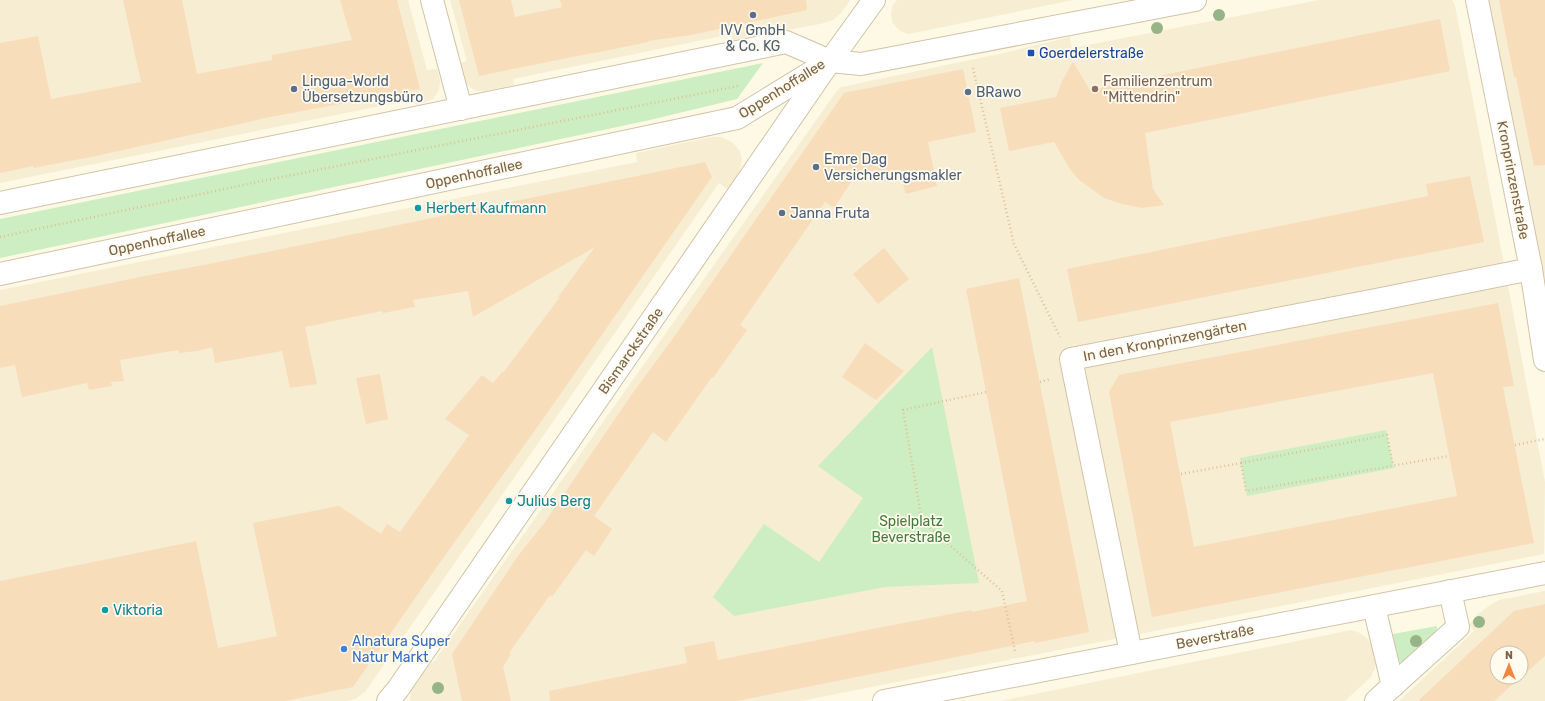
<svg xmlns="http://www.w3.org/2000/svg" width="1545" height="701" viewBox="0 0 1545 701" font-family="Rubik,sans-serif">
	<rect width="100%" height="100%" fill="#fef9e5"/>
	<g fill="#f7edd3" fill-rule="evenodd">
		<polygon points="0,0 408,0 427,70 437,69 440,80 439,90 433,99 417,105 415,99 0,183"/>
		<polygon points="450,0 850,0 842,12 833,20 820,24 733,40 732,34 513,79 514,85 485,91 477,91 471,88 466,83 460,63 467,61"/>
		<polygon points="897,0 1073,0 909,34 902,32 897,28 892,22 891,15 892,6"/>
		<polygon points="1319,0 1452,0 1455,5 1545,482 1544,554 801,701 410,701 411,687 416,676 435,660 836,92 841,87 1008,52 1070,37 1072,48"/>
		<polygon points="1484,0 1545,0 1545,318"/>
		<polygon points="711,137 721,137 732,142 740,151 742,160 739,173 727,189 719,183 365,692 355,699 346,701 0,701 0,290 637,162 636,153"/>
		<path d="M 1545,591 L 1545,701 L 1399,701 L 1474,631 L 1469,625 L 1478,614 L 1490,605 L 1499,600 ZM 1497,653 L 1521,653 L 1521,677 L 1497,677 Z"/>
		<polygon points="1351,630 1360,633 1368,639 1375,650 1376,660 1375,668 1371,677 1345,701 1000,701"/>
	</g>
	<g fill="#cceec2">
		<polygon points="763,63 737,99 650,120 0,258 0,219"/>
		<polygon points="932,347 979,583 885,587 734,616 713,597 764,524 819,562 863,498 818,466"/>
		<polygon points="1386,430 1394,468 1247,496 1240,458"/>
		<polygon points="1437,626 1437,633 1402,663 1397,659 1393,634"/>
	</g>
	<g fill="#f7ddba" fill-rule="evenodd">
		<polygon points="123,0 182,0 197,74 272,60 272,55 352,40 340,0 397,0 420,89 270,117 96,156 33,168 33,166 0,173 0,43 38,36 51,99 141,82"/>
		<polygon points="459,0 511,0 515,17 562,7 560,0 806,0 807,10 691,35 648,41 648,42 600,52 587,54 479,76"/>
		<polygon points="1499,0 1545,0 1545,165 1534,166 1516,77 1514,77"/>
		<polygon points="1440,19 1450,71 1145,133 1153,189 1164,205 1142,208 1122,204 1104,198 1078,179 1070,169 1054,142 1009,151 1000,108 1056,97 1062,81 1073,62 1090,90"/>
		<polygon points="963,69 976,132 928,142 937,186 906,194 900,173 867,181 857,173 834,208 825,202 740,325 747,330 713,378 712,377 666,442 653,432 594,516 612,529 594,556 586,550 552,597 550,595 509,653 511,654 503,667 511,701 462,701 452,654 518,556 545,522 632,394 676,334 844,93"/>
		<polygon points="705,162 712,177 543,419 441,561 353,687 285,701 0,701 0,581 196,541 218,648 277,636 253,523 339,506 381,534 387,524 400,532 469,435 445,419 482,375 493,383 503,371 503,373 560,297 558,297 595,247 473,317 468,291 413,300 415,307 383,313 382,311 305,327 317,384 290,388 282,351 215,363 212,347 198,351 179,353 178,350 120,360 124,381 111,382 112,386 89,390 87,383 22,397 15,365 0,368 0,306 145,276 214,263"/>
		<polygon points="1470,176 1484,242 1078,322 1067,269 1428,196 1426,184"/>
		<polygon points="884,248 909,279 878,304 853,274"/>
		<polygon points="1019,278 1089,632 1035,643 1035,641 737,701 550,701 549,691 687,663 684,647 714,641 718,660 877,628 972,610 972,612 1027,601 966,289"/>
		<path d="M 1498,303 L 1514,386 L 1503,387 L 1534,543 L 1152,617 L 1109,392 L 1119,375 ZM 1433,373 L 1457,496 L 1194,547 L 1170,422 Z"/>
		<polygon points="865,343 904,371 876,400 842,377"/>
		<polygon points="380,374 388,419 366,424 356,378"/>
		<path d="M 1545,604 L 1545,656 L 1494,701 L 1418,701 L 1514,611 ZM 1497,653 L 1521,653 L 1521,677 L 1497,677 Z"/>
	</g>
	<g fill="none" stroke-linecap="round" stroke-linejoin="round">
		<defs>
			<g id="minor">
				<polyline points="432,0 461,109"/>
				<polyline points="1477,0 1531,269 1545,360"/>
				<polyline points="1374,607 1393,686"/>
				<polyline points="1131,653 1071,359 1376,300 1531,269"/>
				<polyline points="388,701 398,689 830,61"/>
				<polyline points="884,701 1545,573"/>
				<polyline points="1376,701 1458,627 1450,591"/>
			</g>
			<g id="tertiary">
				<polyline points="0,203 786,42 830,61 861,64 1195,0"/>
				<polyline points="0,274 737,118 830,61 874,0"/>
			</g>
		</defs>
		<use href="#minor" stroke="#d2c2a9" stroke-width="24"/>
		<use href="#tertiary" stroke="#d2c2a9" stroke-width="24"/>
		<g stroke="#dcc09d" stroke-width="2.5" stroke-dasharray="1 3" stroke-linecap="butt">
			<polyline points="973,68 1014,244 1060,337"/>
			<polyline points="0,237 262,181 738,86"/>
			<polyline points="1040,382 1050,379"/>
			<polyline points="986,392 903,410 922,521 1002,591 1015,651"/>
			<polyline points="1515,445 1545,439"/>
			<polyline points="1241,463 1387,435 1393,465"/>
			<polyline points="1181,474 1241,463 1246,491 1449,456"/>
		</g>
		<use href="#minor" stroke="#fff" stroke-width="22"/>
		<use href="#tertiary" stroke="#fff" stroke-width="22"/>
	</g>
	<g fill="#97b488">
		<circle cx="1219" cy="15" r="6"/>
		<circle cx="1157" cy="28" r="6"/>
		<circle cx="1479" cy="622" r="6"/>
		<circle cx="1416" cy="641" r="6"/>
		<circle cx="438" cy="688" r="6"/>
	</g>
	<g fill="#5c6f8a" stroke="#fffbee" stroke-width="1.5">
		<circle cx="753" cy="15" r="4"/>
		<circle cx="294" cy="89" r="4"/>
		<circle cx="968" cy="92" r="4"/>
		<circle cx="816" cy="167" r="4"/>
		<circle cx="782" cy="213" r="4"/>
	</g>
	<rect fill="#1a4fb4" stroke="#fffbee" stroke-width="1.5" x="1027" y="49" width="8" height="8" rx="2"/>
	<circle fill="#8d6e63" stroke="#fffbee" stroke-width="1.5" cx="1095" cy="89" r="4"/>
	<g fill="#0f9aa8" stroke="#fffbee" stroke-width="1.5">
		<circle cx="418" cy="208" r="4"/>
		<circle cx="509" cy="501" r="4"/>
		<circle cx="105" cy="610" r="4"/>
	</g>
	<circle fill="#3f7fe0" stroke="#fffbee" stroke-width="1.5" cx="344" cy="649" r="4"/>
	<g text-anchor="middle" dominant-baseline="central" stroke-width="3.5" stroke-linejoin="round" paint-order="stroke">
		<g font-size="14" fill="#4e5e75" stroke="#fffbee" text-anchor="start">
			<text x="753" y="30" text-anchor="middle">IVV GmbH<tspan x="753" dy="16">&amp; Co. KG</tspan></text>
			<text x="302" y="81">Lingua-World<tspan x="302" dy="16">Übersetzungsbüro</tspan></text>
			<text x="976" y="92">BRawo</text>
			<text x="824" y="159">Emre Dag<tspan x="824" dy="16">Versicherungsmakler</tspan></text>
			<text x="790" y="213">Janna Fruta</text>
		</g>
		<g font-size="14" fill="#164399" stroke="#fffbee" text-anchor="start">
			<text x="1039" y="53">Goerdelerstraße</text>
		</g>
		<g font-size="14" fill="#785e54" stroke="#fffbee" text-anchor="start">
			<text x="1103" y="81">Familienzentrum<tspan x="1103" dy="16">"Mittendrin"</tspan></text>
		</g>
		<g font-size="14" fill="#7b6247" stroke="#fffbee">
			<text transform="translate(782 89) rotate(-32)">Oppenhoffallee</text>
			<text transform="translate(474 174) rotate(-12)">Oppenhoffallee</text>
			<text transform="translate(1513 180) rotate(79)">Kronprinzenstraße</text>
			<text transform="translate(157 241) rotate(-12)">Oppenhoffallee</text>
			<text transform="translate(1165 341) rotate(-11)">In den Kronprinzengärten</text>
			<text transform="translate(631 351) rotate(-55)">Bismarckstraße</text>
			<text transform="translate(1215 637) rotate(-11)">Beverstraße</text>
		</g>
		<g font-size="14" fill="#0d838f" stroke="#fffbee" text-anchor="start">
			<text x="426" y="208">Herbert Kaufmann</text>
			<text x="517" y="501">Julius Berg</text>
			<text x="113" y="610">Viktoria</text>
		</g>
		<g font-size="14" fill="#437b3c" stroke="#fffbee">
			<text x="911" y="521">Spielplatz<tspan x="911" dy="16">Beverstraße</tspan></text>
		</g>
		<g font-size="14" fill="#366cbe" stroke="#fffbee" text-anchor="start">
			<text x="352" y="641">Alnatura Super<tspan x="352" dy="16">Natur Markt</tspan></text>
		</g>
	</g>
	<g transform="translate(1509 665)"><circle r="19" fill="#fffbee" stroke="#cabeab"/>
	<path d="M0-3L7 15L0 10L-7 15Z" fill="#f4873f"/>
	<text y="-6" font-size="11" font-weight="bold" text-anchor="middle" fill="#7b6247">N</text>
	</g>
</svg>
